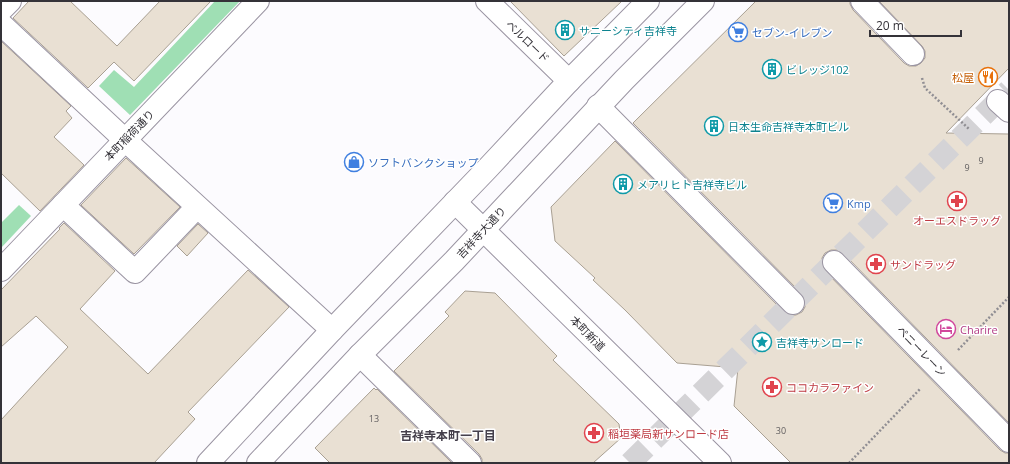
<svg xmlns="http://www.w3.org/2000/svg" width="1010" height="464" viewBox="0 0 1010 464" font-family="'Open Sans','Noto Sans JP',sans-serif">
	<rect width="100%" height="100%" fill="#fcfbfe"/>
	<g fill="#9fdfb4">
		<polygon points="215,1 240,1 130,115 99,86 114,70 134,87"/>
		<polygon points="19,205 31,216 1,248 1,223"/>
	</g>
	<g fill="#e9e0d3" stroke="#a9a093">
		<polygon points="29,1 70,1 117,46 160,1 211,1 134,81 114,62 88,88 13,18"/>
		<polygon points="510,1 622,1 564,56"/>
		<polygon points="756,1 850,1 850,4 853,10 904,63 909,66 916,66 921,63 925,58 925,51 922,46 879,1 1009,1 1009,68 946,133 1009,134 1009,423 843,253 837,250 831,250 825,253 822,258 822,265 825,271 1000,450 1005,453 1009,453 1009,463 791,463 734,406 738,368 677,363 625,310 593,280 595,278 555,241 551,207 615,141 784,312 789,315 796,315 802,312 805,307 805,300 802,294 633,123"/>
		<polygon points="1,41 71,106 66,111 72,118 54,137 84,165 40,211 1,173"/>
		<polygon points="126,158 180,207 134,254 81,205"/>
		<polygon points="64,223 115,271 80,309 148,374 248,270 289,307 188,412 195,419 154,463 1,463 1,420 68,347 36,316 1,347 1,290 60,229 59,228"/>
		<polygon points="198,224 208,233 187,256 177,246"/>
		<polygon points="465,291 495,293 557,356 553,360 619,424 621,438 593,463 482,463 482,459 479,454 394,371 449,316 445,312"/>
		<polygon points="374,388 376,390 377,389 452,463 330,463 315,448"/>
	</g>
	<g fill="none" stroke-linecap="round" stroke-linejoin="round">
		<polyline stroke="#d4d3d6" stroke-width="22" stroke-dasharray="22 11" stroke-linecap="butt" points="630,463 1009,90"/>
		<defs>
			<g id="minor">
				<polyline points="487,1 569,81"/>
				<polyline points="862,1 913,54"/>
				<polyline points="1,10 10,1"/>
				<polyline points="1,24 125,140 332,330"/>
				<polyline points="998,101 1009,111"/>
				<polyline points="598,106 793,303"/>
				<polyline points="455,202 720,463"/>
				<polyline points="63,205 135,272 197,207"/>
				<polyline points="834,262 1009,441"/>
				<polyline points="1,270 258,1"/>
				<polyline points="360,355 470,463"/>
				<polyline points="208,463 332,330 487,169 569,81 648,1"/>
				<polyline points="258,463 360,355 454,261 624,80 703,1"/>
			</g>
		</defs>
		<use href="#minor" stroke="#9a94a2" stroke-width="24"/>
		<g stroke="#908e93" stroke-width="2.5" stroke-dasharray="2 2" stroke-linecap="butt">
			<polyline points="922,78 925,88 969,129"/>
			<polyline points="958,350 1009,297"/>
			<polyline points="849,463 921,388"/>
		</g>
		<use href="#minor" stroke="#fff" stroke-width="22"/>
	</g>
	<defs>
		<symbol id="building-ring" viewBox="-11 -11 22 22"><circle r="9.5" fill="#fff" stroke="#0f9aa8" stroke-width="1.5"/><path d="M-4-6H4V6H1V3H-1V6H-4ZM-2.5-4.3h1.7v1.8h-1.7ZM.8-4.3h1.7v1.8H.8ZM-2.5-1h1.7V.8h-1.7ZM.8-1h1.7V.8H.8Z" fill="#0f9aa8"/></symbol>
		<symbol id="supermarket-ring" viewBox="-11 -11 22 22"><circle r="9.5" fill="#fff" stroke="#3f7fe0" stroke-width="1.5"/><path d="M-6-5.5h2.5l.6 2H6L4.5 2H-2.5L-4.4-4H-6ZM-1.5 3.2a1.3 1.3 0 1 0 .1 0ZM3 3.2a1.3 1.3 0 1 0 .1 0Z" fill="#3f7fe0"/></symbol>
		<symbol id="restaurant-ring" viewBox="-11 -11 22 22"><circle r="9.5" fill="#fff" stroke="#e8710a" stroke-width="1.5"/><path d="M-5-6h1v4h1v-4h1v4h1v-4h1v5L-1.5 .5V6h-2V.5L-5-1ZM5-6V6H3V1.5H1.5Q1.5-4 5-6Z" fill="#e8710a"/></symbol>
		<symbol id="shop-ring" viewBox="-11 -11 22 22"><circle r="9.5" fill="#fff" stroke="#3f7fe0" stroke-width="1.5"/><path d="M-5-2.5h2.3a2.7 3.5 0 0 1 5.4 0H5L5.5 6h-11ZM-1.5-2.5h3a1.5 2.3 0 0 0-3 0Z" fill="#3f7fe0"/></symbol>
		<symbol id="pharmacy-ring" viewBox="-11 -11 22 22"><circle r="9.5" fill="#fff" stroke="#e0444e" stroke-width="1.5"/><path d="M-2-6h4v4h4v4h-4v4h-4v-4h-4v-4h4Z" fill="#e0444e"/></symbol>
		<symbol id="hotel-ring" viewBox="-11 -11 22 22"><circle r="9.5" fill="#fff" stroke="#d1479c" stroke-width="1.5"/><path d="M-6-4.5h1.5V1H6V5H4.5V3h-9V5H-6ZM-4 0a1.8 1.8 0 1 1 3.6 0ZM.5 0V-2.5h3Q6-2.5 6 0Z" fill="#d1479c"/></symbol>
		<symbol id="sight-ring" viewBox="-11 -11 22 22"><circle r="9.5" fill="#fff" stroke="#0f9aa8" stroke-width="1.5"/><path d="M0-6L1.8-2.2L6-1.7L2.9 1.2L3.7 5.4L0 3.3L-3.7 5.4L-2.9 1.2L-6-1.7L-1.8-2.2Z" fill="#0f9aa8"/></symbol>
	</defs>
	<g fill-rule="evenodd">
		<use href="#building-ring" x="554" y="19" width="22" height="22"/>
		<use href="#supermarket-ring" x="727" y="21" width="22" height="22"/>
		<use href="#building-ring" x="761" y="58" width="22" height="22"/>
		<use href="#restaurant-ring" x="977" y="66" width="22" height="22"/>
		<use href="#building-ring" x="703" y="115" width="22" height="22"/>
		<use href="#shop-ring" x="343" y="151" width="22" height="22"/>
		<use href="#building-ring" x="612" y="173" width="22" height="22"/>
		<use href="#pharmacy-ring" x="946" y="190" width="22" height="22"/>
		<use href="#supermarket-ring" x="822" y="192" width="22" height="22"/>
		<use href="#pharmacy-ring" x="865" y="253" width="22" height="22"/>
		<use href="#hotel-ring" x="935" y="318" width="22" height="22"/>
		<use href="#sight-ring" x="751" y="331" width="22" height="22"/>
		<use href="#pharmacy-ring" x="761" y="376" width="22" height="22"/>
		<use href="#pharmacy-ring" x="583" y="422" width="22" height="22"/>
	</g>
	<g text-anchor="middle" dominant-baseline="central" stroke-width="3" stroke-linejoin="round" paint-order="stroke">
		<g font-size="9" fill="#615e5f">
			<text x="981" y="160">9</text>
			<text x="967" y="167">9</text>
			<text x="374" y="418">13</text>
			<text x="781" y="430">30</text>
		</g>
		<g font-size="11" fill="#0d838f" stroke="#fff" text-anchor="start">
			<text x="579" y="30">サニーシティ吉祥寺</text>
			<text x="786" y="69">ビレッジ102</text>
			<text x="728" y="126">日本生命吉祥寺本町ビル</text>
			<text x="637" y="184">メアリヒト吉祥寺ビル</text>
			<text x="776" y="342">吉祥寺サンロード</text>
		</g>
		<g font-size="11" fill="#366cbe" stroke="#fff" text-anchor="start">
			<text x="752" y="32">セブン-イレブン</text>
			<text x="368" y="162">ソフトバンクショップ</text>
			<text x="847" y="203">Kmp</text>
		</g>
		<g font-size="11" fill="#343238" stroke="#fff">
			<text transform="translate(528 41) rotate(44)">ベルロード</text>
			<text transform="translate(129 135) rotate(-46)">本町稲荷通り</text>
			<text transform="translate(481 232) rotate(-47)">吉祥寺大通り</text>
			<text transform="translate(588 333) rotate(45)">本町新道</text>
			<text transform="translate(922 351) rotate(46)">ペニーレーン</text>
		</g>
		<g font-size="11" fill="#c56008" stroke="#fff" text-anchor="end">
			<text x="974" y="77">松屋</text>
		</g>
		<g font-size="11" fill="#be3a42" stroke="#fff" text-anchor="start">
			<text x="957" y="220" text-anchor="middle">オーエスドラッグ</text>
			<text x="890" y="264">サンドラッグ</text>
			<text x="786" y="387">ココカラファイン</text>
			<text x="608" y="433">稲垣薬局新サンロード店</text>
		</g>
		<g font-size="11" fill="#b23c85" stroke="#fff" text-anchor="start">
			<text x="960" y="329">Charire</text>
		</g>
		<g font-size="12" font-weight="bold" fill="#45404c" stroke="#fff">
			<text x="448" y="435">吉祥寺本町一丁目</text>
		</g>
	</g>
	<rect width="1010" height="464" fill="none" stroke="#343238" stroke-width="4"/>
	<path d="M870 30v6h91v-6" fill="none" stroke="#343238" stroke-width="2"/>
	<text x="876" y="30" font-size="12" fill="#343238" stroke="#ffffff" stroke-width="3" paint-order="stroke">20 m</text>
</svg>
